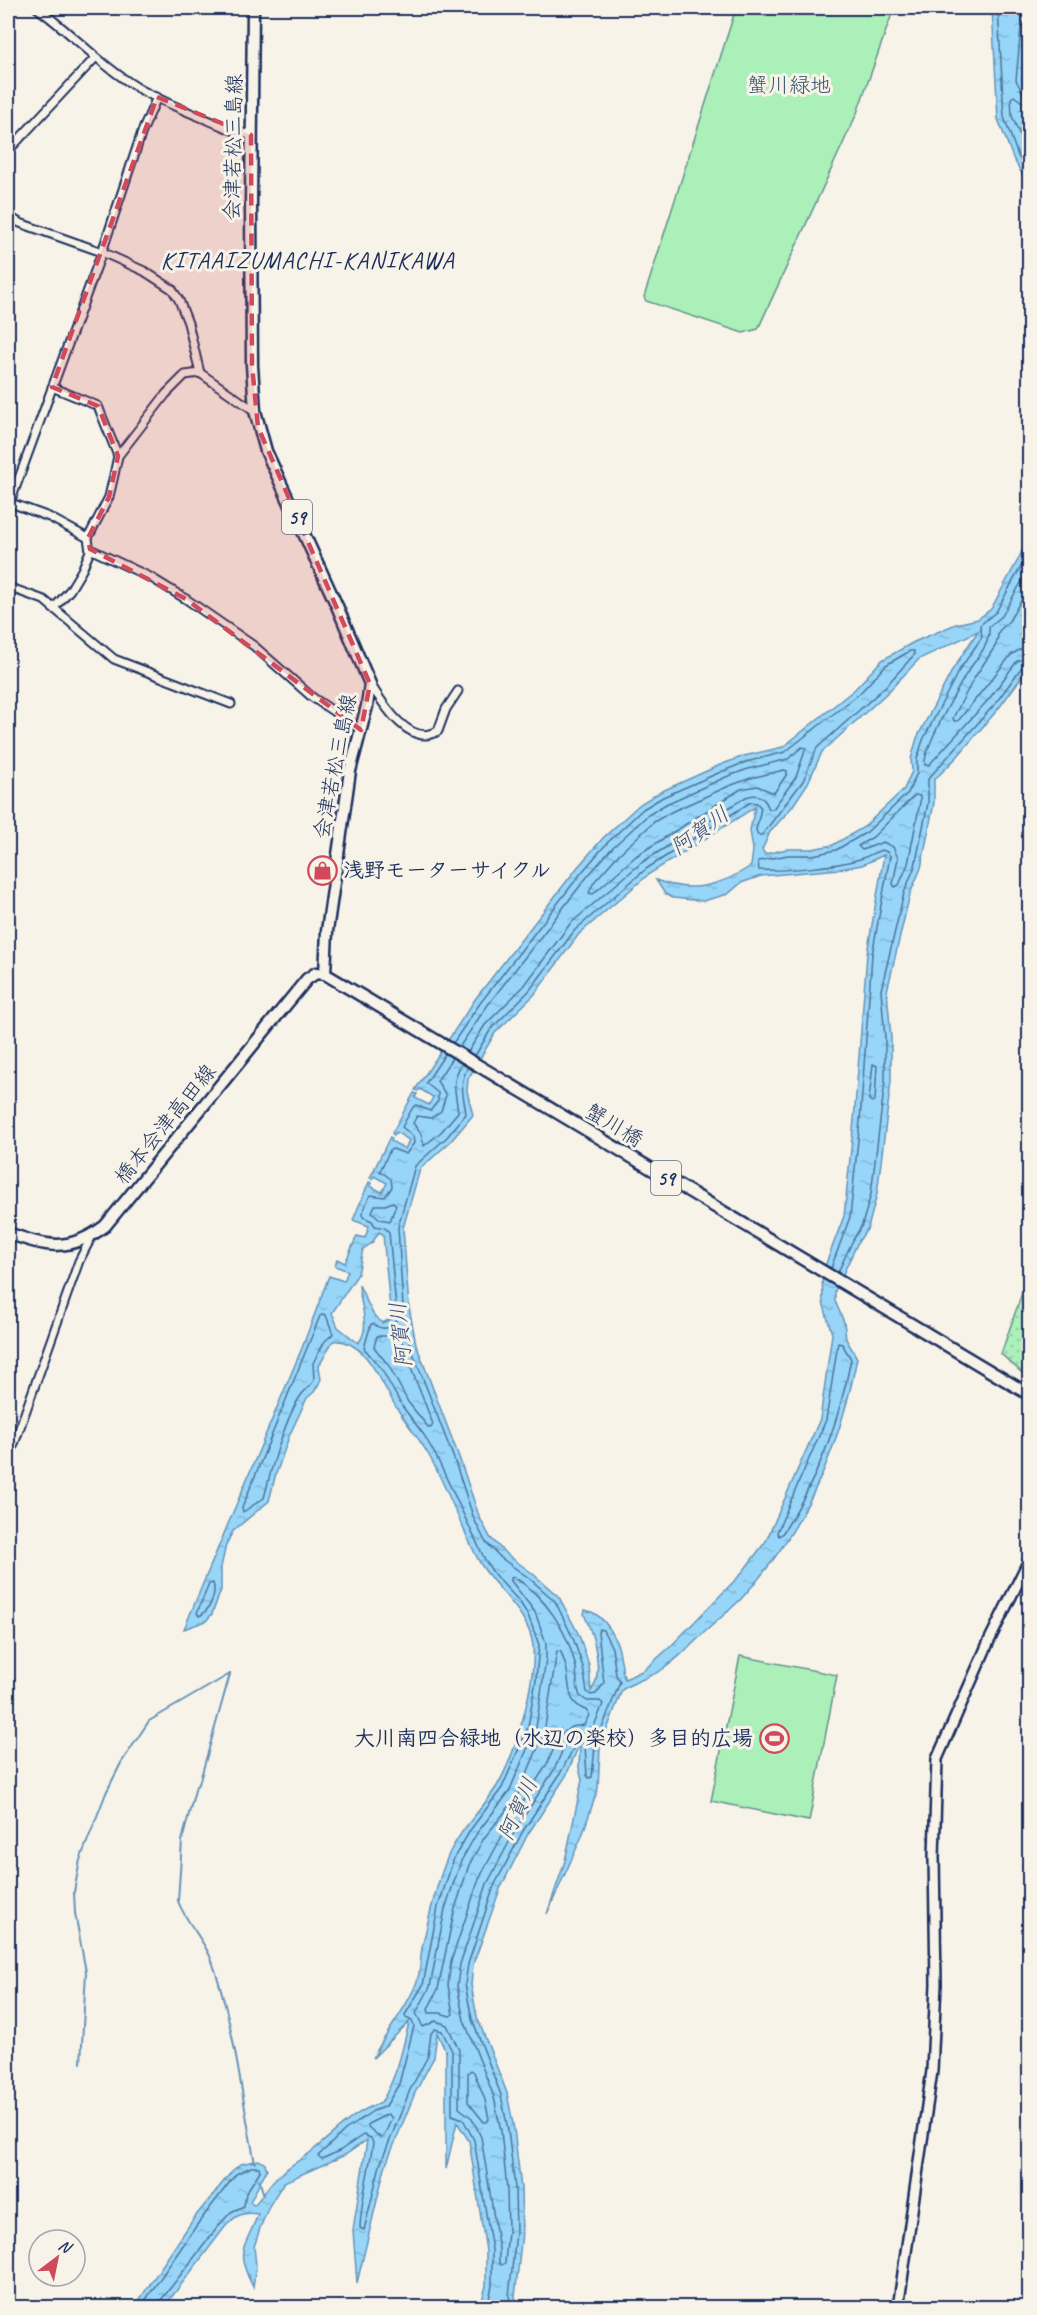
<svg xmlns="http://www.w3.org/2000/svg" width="1037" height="2315" viewBox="0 0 1037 2315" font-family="Caveat,'Klee One',sans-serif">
	<defs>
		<pattern id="park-dots" width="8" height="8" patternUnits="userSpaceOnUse" patternTransform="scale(1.5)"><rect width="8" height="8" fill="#abefb9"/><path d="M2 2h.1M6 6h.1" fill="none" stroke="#93cda1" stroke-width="1.8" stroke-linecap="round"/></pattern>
		<pattern id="water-ripples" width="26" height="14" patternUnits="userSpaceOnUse" patternTransform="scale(1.5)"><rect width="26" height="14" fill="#97d6f8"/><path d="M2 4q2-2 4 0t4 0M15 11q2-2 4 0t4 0" fill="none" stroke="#82b8d7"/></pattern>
	</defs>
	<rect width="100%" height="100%" fill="#f7f3e8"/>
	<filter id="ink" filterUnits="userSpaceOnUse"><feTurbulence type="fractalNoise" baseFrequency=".0167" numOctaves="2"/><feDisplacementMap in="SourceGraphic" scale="12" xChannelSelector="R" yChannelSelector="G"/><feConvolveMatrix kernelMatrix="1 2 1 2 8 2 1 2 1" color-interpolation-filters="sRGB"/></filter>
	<g filter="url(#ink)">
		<g fill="#abefb9" stroke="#638f8c" stroke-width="1.5">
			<polygon points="736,8 894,8 857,113 758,329 743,333 646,301 644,297"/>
			<polygon points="740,1656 837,1675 809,1821 711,1801"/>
		</g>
		<polygon fill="url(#park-dots)" stroke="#638f8c" stroke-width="1.5" points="1029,1279 1029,1379 1001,1354 1024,1287"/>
		<g fill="url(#water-ripples)" stroke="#6593ba" stroke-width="1.5" fill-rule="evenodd">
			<polygon points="992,8 1029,8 1022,80 1029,94 1029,186 1013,158 998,119"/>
			<path d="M 1029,534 L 1029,667 L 999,708 L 957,757 L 934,780 L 934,803 L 921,868 L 910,894 L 887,991 L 891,1038 L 891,1081 L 877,1194 L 868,1228 L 858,1242 L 835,1291 L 835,1301 L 844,1322 L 846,1339 L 857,1358 C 840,1448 804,1531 741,1599 C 730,1610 719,1619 707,1630 C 693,1643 679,1658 663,1669 C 650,1678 634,1681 622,1690 L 600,1748 L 598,1788 L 582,1836 L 547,1914 L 565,1861 L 582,1780 L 579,1768 L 580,1743 L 566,1776 L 528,1834 L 500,1889 L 473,1965 L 471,1985 L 477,2017 L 507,2093 L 514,2129 L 521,2188 L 522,2233 L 515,2297 L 519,2307 L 480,2307 L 486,2286 L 486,2251 L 469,2141 L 457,2122 L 446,2169 L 446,2052 L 437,2033 L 434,2057 L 415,2093 L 385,2167 L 357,2283 L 353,2230 L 367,2140 L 345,2155 L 284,2182 L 269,2206 L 260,2228 L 254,2247 L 256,2265 L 253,2287 C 234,2249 244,2251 258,2214 C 242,2211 235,2216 225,2227 L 164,2307 L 134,2308 L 194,2218 L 233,2170 L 241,2164 L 259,2160 L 265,2164 L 267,2169 L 250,2202 L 254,2205 C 262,2197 268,2185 278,2176 C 288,2166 301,2160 312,2151 C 334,2134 353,2111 381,2103 C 397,2076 402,2052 409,2022 L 373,2058 C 385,2033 406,2010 416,1984 C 421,1973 420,1959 422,1948 C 429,1917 436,1885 448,1856 C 460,1829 482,1810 497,1786 C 516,1754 536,1682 533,1646 C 529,1612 497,1591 480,1563 C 462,1529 449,1493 431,1459 C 422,1442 409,1427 398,1410 C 383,1388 366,1337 333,1341 L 319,1366 L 321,1380 L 314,1392 L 307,1398 L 290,1434 L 275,1477 L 269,1501 L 233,1531 L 226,1545 L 221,1567 L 221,1590 L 212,1614 L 206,1621 L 184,1629 L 302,1348 L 329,1276 L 344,1281 L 348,1271 L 335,1266 L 337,1259 L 345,1263 L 357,1236 L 365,1238 L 369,1226 L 353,1220 L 369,1182 L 371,1183 L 370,1186 L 382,1192 L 387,1183 L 374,1176 L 372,1179 L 370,1178 L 390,1137 L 392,1139 L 391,1141 L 405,1149 L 409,1140 L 396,1132 L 394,1135 L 392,1133 L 414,1093 L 417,1094 L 415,1098 L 429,1105 L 433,1097 L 420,1089 L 418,1091 L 415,1090 L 476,998 L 577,868 L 603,838 L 640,804 L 660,792 L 720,765 L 744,756 L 783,747 L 855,689 L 882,660 L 914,642 L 956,624 L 978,619 L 991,609 L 1019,558 ZM 978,631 L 953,669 L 917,738 L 911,759 L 912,771 L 904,789 L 864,827 L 833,845 L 812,849 L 787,849 L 765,854 L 762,850 L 770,832 L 792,807 L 808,783 L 822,752 L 889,691 L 919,659 ZM 755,807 L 750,830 L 753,850 L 751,866 C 721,886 691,894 656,880 L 665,894 L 673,898 L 703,901 L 728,894 L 741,883 L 761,876 L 840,869 L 862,865 L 884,855 L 867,954 L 854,1120 L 844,1216 L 822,1274 L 823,1302 L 832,1334 L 820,1419 L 766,1541 L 741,1574 L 670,1647 L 644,1670 L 625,1679 C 621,1673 623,1668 621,1661 C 619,1641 606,1614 585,1610 L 584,1614 C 593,1634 605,1672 591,1691 L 589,1665 L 579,1635 L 559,1597 L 532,1573 L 505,1553 L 490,1537 L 479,1516 L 459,1457 L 416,1344 L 409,1307 L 403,1228 L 420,1169 L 451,1141 L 473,1115 L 467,1091 L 468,1079 L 495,1033 L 534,995 L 579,934 L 649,874 ZM 379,1232 L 383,1234 L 391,1319 L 382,1323 L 373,1314 L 359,1285 C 359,1303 372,1328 358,1343 L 338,1327 L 332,1313 L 358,1274 L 363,1249 L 372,1243 Z"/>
		</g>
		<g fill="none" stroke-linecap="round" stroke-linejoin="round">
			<g stroke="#4d729c" stroke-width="1.5">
				<polyline points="998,8 1004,117 1018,156 1030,174"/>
				<polyline points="1030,21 1024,22 1021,27 1016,80 1023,93 1030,95"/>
				<polyline points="1030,103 1022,102 1014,96 1011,98 1012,116 1030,160"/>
				<path d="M 1030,567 L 1002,616 L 989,627 C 991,646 974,660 965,676 C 956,692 922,750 925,765 L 929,765 L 989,699 L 1017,661 L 1030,657"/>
				<polyline points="1030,585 1009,621 999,631 996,645 973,680 953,718 954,721 958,721 1011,655 1019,650 1030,648"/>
				<polygon points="784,770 787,771 787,774 774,793 757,786 741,789 636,856 593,894 589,893 594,882 619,854 654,822 671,812 729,786 751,778"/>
				<polygon points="915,795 920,796 920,802 908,864 899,885 895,887 893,884 898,858 893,847 883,842 862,850 858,846 873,837"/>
				<polyline points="453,1043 481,1002 582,872 608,842 643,809 663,797 723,771 746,762 785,752 859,694 886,665 910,651 914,651 914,655 885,687 817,748 803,781 762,835 758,835 756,830 761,808 757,803 751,802 646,869 575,930 529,991 491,1029 475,1056"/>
				<path d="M 460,1046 L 487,1006 L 587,877 L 613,847 L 648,815 L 666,804 L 726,777 L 748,769 L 788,759 L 802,747 L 806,748 L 796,777 L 773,809 L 769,809 C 765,798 758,792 746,797 L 641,863 L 570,924 L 524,986 L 485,1025 L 468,1052"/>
				<path d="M 445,1054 L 426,1083 L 438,1093 L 438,1101 L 430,1111 L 416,1105 L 413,1107 L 402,1127 L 413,1136 L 414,1143 L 406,1154 L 393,1149 L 390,1150 L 380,1171 L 391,1179 L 392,1187 L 385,1197 L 370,1195 L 362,1214 L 363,1217 L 372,1221 L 375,1226 L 385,1228 L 389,1232 L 397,1318 C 393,1329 382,1331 374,1324 L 371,1324 L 364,1348 L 382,1370 L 402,1406 L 424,1435 L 437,1458 L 485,1560 L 494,1574 L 519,1601 L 528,1615 L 539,1645 L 536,1680 L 528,1727 L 502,1788 L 471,1829 L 454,1858 L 438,1907 L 423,1985 L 405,2015 L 406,2018 L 412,2021 L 414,2026 L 399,2084 L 386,2106 L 373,2111 L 345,2130 L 318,2156 L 322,2159 L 341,2150 L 363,2135 L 371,2138 L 373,2143 C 369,2171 361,2200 360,2228 L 364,2230 L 380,2165 L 410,2090 L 428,2056 L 431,2033 L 435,2029 L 442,2031 L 452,2051 L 452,2115 L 463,2119 L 474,2140 L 492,2250 L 492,2286 L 487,2308"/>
				<path d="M 452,1058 L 437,1081 L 446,1095 L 441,1111 L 431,1118 L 417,1116 L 413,1123 L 421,1134 L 424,1146 L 441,1132 L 458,1112 C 456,1092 450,1083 462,1063"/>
				<polygon points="873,1064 877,1066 875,1100 872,1102 869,1100"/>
				<path d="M 468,1067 C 458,1084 464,1096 466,1114 L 447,1137 L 415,1166 L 398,1227 L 403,1307 L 410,1345 L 454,1459 L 474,1519 L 485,1541 L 501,1558 L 529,1578 L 555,1601 L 573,1638 L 583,1667 L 587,1692 L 591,1695 L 596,1694 L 604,1683 L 598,1632 L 600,1629 L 603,1630 L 612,1648 L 616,1675 L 620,1682 L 595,1746 L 592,1777 L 589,1778 L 587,1776 L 585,1746 L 581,1742 L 576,1743 L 560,1774 L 523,1831 L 494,1886 L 468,1964 L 465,1984 L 472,2019 L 501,2095 L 508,2130 L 515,2188 L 516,2233 L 509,2296 L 512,2308"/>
				<polygon points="393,1202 396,1205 390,1221 380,1219 372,1212 375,1205 385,1205"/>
				<path d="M 831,1268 L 850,1217 L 860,1121 L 872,955 L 890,856 L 887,852 L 882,850 C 874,852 867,857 860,859 C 834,867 786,871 759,870 L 758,861 L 788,855 L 813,855 L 836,850 L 867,832 L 908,793 L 917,773 L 917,759 L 923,740 L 958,672 L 982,637 L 980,625 L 996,612 L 1030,550"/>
				<polyline points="838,1272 853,1240 862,1225 871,1194 885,1081 885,1038 881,990 904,893 915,866 928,803 928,779 995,704 1022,667 1030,665"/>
				<path d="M 323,1314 L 326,1315 L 333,1334 L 325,1341 L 313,1363 L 314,1380 C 311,1386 306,1389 302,1394 C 286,1415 270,1472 264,1498 L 243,1512 L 242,1508 L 320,1316 Z"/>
				<polygon points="397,1331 400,1333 403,1348 433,1424 431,1428 428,1427 408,1402 389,1366 374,1347 377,1336 388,1336"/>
				<path d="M 838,1343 L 842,1344 L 851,1359 C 839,1423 818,1480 782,1534 L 779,1536 L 777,1532 L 826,1420 Z"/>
				<path d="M 514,1577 C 546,1597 568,1631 576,1668 C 577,1678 576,1687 580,1696 L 587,1701 L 600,1701 L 603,1704 L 590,1736 L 576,1735 L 567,1740 L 554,1770 L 517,1827 L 487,1884 L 460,1964 L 457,1986 L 464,2020 L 494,2097 L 501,2131 L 507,2189 L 508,2232 L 505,2263 L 502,2265 L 499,2263 L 499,2249 L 481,2137 L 472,2118 L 459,2108 L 459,2050 L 447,2025 L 436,2021 L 423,2027 L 416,2013 L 430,1987 L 445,1909 L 461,1861 L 477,1833 L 509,1792 L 536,1728 L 546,1659 L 546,1643 L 535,1612 L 511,1581 L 511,1578 Z"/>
				<path d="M 213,1583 C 217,1594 209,1612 199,1616 L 197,1613 L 209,1584 Z"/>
				<path d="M 557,1651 L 561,1652 C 563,1658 566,1665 567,1671 C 570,1689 567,1704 588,1711 L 589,1715 L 584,1725 L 571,1727 L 560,1735 L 546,1766 L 509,1823 L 479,1879 L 451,1961 L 448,1985 L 453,2014 L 450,2016 L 440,2013 L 429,2013 L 428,2009 L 438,1989 L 454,1912 L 469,1865 L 484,1838 L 517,1797 L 544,1733 Z"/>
				<polygon points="471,2070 474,2072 485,2100 489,2119 487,2122 484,2122 468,2102 468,2073"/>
				<polygon points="388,2114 392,2118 384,2136 381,2138 368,2127 368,2124"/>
				<polyline points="140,2308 199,2222 236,2174 251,2167 259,2167 260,2171 246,2193 244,2206 231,2212 221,2223 161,2300 159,2308"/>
			</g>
			<g stroke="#6593ba" stroke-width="2">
				<path d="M 230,1674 L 199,1784 L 196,1786 L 182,1841 L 178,1901 C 186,1923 204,1939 212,1961 C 235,2026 241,2096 255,2163"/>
				<polyline points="81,2063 86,1972 75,1913 74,1892 80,1860 106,1793 121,1763 149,1721 230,1674"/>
				<polyline points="259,2180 264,2195"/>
			</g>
			<defs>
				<g id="minor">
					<path d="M 37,8 C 72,33 100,65 138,88 C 167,105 202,117 234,131 L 251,135"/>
					<polyline points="8,151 95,58"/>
					<polyline points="8,216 20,223 102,252 144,271 172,289 179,300 188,323 200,373"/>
					<polyline points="52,387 98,406 118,456 114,475 109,497 88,538 90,551 82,570 70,590 53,609"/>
					<polyline points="118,456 166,394 185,375 200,373 255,411"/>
					<polyline points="8,502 49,517 88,538"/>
					<polyline points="8,508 102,252 142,132 157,97"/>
					<polyline points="90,549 150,577 186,599 254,646 312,697 361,730"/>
					<polyline points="8,587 44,600 114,659 231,704"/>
					<path d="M 371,685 C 383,704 410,748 438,731 L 446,709 L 458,691"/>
					<polyline points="8,1461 79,1261 92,1236"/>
				</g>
				<polyline id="tertiary" points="898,2308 932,2071 936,1984 934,1857 937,1759 989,1641 1030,1558"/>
				<path id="secondary" d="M 8,1233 C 47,1247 69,1253 105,1226 L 307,979 L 316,973 L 325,974"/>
				<polyline id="primary" points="253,8 251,205 252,365 255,411 266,451 337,606 370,684 367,706 350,771 345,806 327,931 325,974 1030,1395"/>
			</defs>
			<use href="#minor" stroke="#1b2f5e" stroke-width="11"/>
			<use href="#tertiary" stroke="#1b2f5e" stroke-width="14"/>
			<use href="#secondary" stroke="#1b2f5e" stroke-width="15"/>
			<use href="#primary" stroke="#1b2f5e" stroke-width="15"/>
			<use href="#minor" stroke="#f7f3e8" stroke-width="7"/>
			<use href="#tertiary" stroke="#f7f3e8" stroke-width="9"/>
			<use href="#secondary" stroke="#f7f3e8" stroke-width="10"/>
			<use href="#primary" stroke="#f7f3e8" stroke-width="10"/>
		</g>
	</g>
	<path fill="#d1495b" fill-opacity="0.2" stroke="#d1495b" stroke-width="4.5" stroke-dasharray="12 8" stroke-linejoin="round" d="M 157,97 L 251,135 L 252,365 L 258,427 L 370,684 L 361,730 L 186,599 L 90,549 L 88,538 L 109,497 L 118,456 L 98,406 L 52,387 Z"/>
	<defs>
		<symbol id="shop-ring" viewBox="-11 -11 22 22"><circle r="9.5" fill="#f7f3e8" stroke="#d1495b" stroke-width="1.5"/><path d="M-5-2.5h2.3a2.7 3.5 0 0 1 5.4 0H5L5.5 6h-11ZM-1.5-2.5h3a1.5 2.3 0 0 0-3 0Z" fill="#d1495b"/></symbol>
		<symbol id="stadium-ring" viewBox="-11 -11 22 22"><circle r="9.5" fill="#f7f3e8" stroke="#d1495b" stroke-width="1.5"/><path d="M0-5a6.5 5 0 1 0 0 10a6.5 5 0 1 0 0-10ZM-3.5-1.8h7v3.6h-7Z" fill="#d1495b"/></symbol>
	</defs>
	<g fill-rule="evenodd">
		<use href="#shop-ring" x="306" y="854" width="33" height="33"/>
		<use href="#stadium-ring" x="758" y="1722" width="33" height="33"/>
	</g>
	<g text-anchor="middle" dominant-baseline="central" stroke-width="6" stroke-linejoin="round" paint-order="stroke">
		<g fill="#f7f3e8" stroke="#5d6a87" stroke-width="1.5">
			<rect x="282" y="500" width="30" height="34" rx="4.5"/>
			<rect x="651" y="1161" width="30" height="34" rx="4.5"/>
		</g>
		<g font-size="20" font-weight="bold" fill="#1b2f5e">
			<text x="297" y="517">59</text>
			<text x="666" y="1178">59</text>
		</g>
		<g font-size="21" fill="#385570" stroke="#f7f3e8">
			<text x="789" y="85">蟹川緑地</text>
		</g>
		<g font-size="21" fill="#1b2f5e" stroke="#f7f3e8">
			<text transform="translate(233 147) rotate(-89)">会津若松三島線</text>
			<text transform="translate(335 766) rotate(-79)">会津若松三島線</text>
			<text transform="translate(165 1124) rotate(-51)">橋本会津高田線</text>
			<text transform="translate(614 1125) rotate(31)">蟹川橋</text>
		</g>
		<g font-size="21" font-weight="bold" fill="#1b2f5e" stroke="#f7f3e8" text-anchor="start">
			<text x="343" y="870">浅野モーターサイクル</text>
			<text x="753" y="1738" text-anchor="end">大川南四合緑地（水辺の楽校）多目的広場</text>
		</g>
		<g font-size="22" font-style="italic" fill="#34507d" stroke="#f7f3e8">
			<text transform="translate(700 831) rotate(-36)">阿賀川</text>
			<text transform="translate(401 1335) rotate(-96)">阿賀川</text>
			<text transform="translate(518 1809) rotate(-66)">阿賀川</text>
		</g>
		<g font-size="24" letter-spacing="1.5" fill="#1b2f5e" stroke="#f7f3e8">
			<text x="308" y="260">KITAAIZUMACHI-KANIKAWA</text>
		</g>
	</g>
	<rect width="1037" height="2315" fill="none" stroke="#f7f3e8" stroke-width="30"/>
	<rect x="15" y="15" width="1007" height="2285" fill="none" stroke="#1b2f5e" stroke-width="2" filter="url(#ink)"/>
	<g transform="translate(57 2258) rotate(32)"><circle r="28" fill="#f7f3e8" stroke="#9fa5b1" stroke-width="1.5"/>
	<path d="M0-4.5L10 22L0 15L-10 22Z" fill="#d1495b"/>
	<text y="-9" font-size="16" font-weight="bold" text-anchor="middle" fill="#1b2f5e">N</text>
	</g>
</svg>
